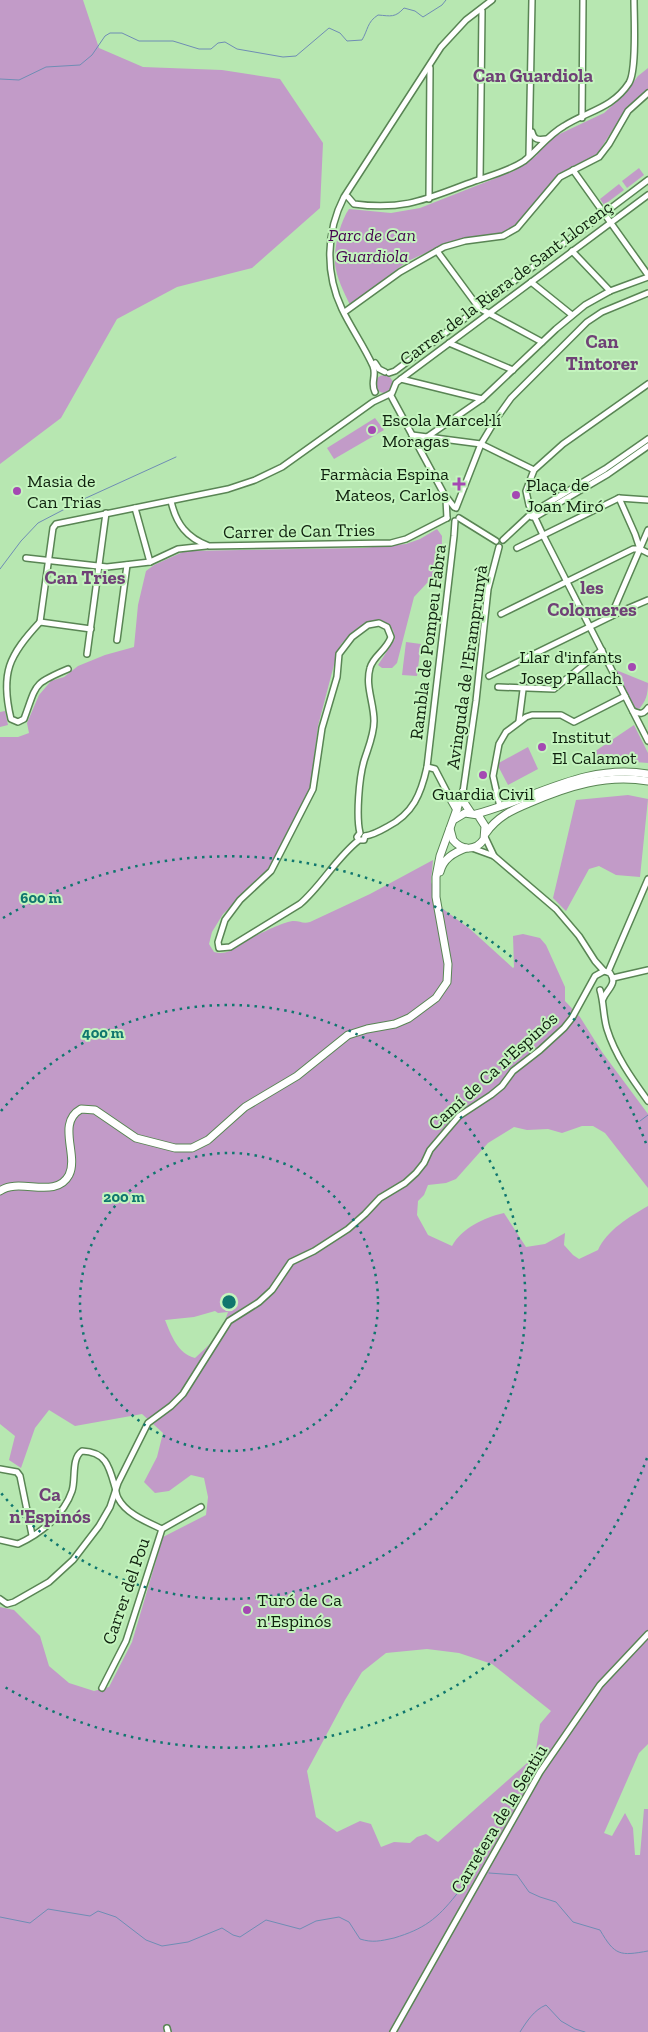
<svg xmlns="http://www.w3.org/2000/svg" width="648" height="2032" viewBox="0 0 648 2032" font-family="'Zilla Slab',serif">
	<rect width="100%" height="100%" fill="#b7e7b1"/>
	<g fill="#c29bc8" fill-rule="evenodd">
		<polygon points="0,0 83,0 99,48 143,67 222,70 280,79 323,143 320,208 252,268 177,287 117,319 61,418 0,464"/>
		<path d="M 648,68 L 648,90 L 628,107 L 597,154 L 561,174 L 517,226 L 506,233 L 443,245 L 408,261 L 350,305 C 344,292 336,277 335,263 C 334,247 340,222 349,209 L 391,213 L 420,208 L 514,171 L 536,156 L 549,139 L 604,113 L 624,95 L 638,76 Z"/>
		<polygon points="639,168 644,175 627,188 622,181"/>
		<polygon points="619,184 624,190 604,205 600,199"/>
		<circle cx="384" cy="384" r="9"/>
		<polygon points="375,418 384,430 334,459 327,448"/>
		<path d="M 437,529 L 442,536 L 441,581 L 427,583 L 414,597 L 397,663 L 392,668 L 382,668 L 378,665 L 395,639 L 393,630 L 385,622 L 373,621 L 359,627 L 341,644 L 335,661 L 318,726 L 310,789 L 268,871 L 223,914 L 212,932 L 209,944 L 214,952 C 231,957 242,941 257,935 C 266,931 285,921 294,921 C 300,921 303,924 310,922 L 370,894 L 433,860 L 431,882 L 443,909 L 470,929 L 513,968 L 514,967 L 513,936 L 523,934 L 540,938 L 546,945 L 565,987 L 565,1001 L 580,1017 L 602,1052 L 648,1114 L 648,1188 L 605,1133 L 593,1126 L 582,1126 L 562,1133 L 548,1129 L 527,1130 L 514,1127 L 488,1143 L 456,1179 L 446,1183 L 428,1185 L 424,1195 L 418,1201 L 417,1215 L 428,1235 L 452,1246 C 462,1228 483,1218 504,1213 L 526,1247 L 545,1244 L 565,1233 L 564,1245 L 573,1255 L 579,1259 L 598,1250 C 607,1230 629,1217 648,1206 L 648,1744 L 639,1753 L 604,1833 L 612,1836 L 625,1813 L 633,1828 L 635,1855 L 640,1855 L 644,1809 L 648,1809 L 648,2032 L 0,2032 L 0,1607 L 14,1610 L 40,1636 L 49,1666 L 69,1683 L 94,1691 L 109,1687 L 132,1642 L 163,1537 L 206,1515 L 208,1497 L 204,1478 L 191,1475 L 169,1491 L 155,1493 L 144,1482 L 157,1457 L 163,1433 L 142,1414 L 75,1426 L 49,1410 L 35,1428 L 21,1468 L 9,1460 L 15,1436 L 0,1424 L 0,737 L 18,737 L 29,733 L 27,723 L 39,695 L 51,681 L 64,677 L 78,666 L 105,655 L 134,647 L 138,605 L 146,571 L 154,565 L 185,551 L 362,548 L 406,544 L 420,539 ZM 215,1311 L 218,1313 L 228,1312 C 221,1334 212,1343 195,1358 C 178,1354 171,1335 165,1320 L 194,1317 ZM 427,1649 L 459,1653 L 492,1664 L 551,1711 L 540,1724 L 535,1756 L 438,1842 L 426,1834 L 417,1837 L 410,1843 L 394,1842 L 381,1847 L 371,1824 L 360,1821 L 337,1832 L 316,1817 L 307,1771 L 345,1700 L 362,1672 L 386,1653 Z"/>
		<polygon points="406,642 421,644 417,676 402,675"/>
		<path d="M 616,670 L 648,683 C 648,694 646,701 639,709 L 634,707 Z"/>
		<polygon points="5,711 8,725 0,727 0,712"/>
		<polygon points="634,725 648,753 648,763 622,761 600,763 594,752"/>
		<polygon points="528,747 538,769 508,785 497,764"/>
		<polygon points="628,795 648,799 640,877 616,875 599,866 589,869 566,911 553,898 576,800"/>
	</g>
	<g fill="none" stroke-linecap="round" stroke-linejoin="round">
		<g stroke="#6f8db4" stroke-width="1">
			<path d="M 0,79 L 19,80 L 46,67 L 80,65 L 92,55 L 105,36 L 110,33 L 122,33 L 139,41 L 173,41 L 199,49 L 211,49 L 218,43 L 225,42 L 237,49 L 283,57 L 296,56 L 329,28 L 340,33 L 347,41 L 362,40 C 368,30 367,22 378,15 C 391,16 395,18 404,8 L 415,11 L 423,17 L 442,5 L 446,0"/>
			<polyline points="0,569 21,541 38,523 86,498 176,457"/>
			<polyline points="640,1121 648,1115"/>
			<path d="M 489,1873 L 517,1875 L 529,1892 L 540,1897 L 556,1902 L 573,1922 L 600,1930 C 615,1956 620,1956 648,1951"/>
			<path d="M 0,1917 L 30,1923 L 48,1909 L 90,1916 L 98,1911 L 116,1917 L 146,1940 L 162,1946 L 188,1942 L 222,1928 L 233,1935 L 240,1937 L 266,1920 L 300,1929 L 316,1921 L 339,1917 L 349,1922 L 360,1939 C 373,1943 380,1941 394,1938 C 424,1929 437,1919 456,1895 C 464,1885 465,1880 476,1872"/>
			<path d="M 520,2032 C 527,2021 534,2010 546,2005 L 561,2021 L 575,2029 L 585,2032"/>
		</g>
		<defs>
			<g id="minor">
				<polyline points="582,118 583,0"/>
				<path d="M 532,132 C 534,140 538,140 546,139"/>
				<polyline points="529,156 532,0"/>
				<polyline points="573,170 648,275"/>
				<polyline points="480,179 482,11"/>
				<path d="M 348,197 L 354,204 C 406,211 428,198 475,181 C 492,175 509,171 524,161 C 538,150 548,135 564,126 C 587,111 612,109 629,83 C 637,70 634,17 634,0"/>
				<polyline points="429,199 430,68"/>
				<polyline points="437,251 479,308 542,342"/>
				<polyline points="572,251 610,291"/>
				<polyline points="531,282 572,315"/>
				<polyline points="346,311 400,272 444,247 465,241 503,236 517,228 560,177 599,157 609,144 628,111 648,93"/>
				<polyline points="449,343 513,370"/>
				<polyline points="375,363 379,369 385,372"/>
				<polyline points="389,373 395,371 648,180"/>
				<polyline points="401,379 482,399"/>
				<polyline points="648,384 563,444 534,470 526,491 529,505 543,535 648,741"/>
				<path d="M 375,392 C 370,383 377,376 373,366 C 364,346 351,328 342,309 C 325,273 326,232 344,197 L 441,47 L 466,20 L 492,0"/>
				<polyline points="390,394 444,494 454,507"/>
				<polyline points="412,435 481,444 534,470"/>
				<polyline points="427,437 482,399 556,329 585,305 610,291 648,277"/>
				<polyline points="619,498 635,534 640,549"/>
				<polyline points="446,499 447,518"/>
				<path d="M 171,501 C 176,524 187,538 209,546 L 391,543 L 406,539 L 447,518"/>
				<polyline points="135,508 150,562"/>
				<polyline points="456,508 481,444 496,419 511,398 587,322 602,312 648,293"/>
				<polyline points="532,517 535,517 608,474 648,446"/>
				<polyline points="459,518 496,541"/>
				<polyline points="503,540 533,512 605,469 648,439"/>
				<polyline points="517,548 619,498 648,500"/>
				<polyline points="26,558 107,567 150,562 178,549 206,546"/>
				<polyline points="501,614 633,549 640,549 648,553"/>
				<polyline points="611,616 648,530"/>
				<polyline points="40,622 53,528 56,524 228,489 255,480 282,467 373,402 392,393 396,383 401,379 648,195"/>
				<path d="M 40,622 C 9,655 0,673 11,719 L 18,722 L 24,719 C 37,684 32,684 68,669"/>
				<polyline points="40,622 91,629"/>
				<polyline points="117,640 127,565"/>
				<polyline points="87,654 106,513"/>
				<polyline points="489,676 622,611 648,600"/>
				<polyline points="498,687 554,689 602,650"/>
				<path d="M 633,711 C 640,714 643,715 648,708"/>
				<polyline points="519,721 523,690"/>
				<polyline points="427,767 435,769 449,796"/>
				<polyline points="463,792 476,701 488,589 499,547"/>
				<polyline points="500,807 493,776 499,744 506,732 526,717 532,715 561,715 574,722 625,696"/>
				<path d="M 365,836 C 373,835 380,831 387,827 C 413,814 421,794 427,767 L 454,536 L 455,521"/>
				<polyline points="485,837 494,856"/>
				<path d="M 359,840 L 357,837 L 360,833 C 356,817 359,778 364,761 C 368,748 374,735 374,721 C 374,703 365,686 370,668 C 373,656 387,650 391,637 L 387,627 L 379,623 L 368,625 L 352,637 L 339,654 L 337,677 L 322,728 L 313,789 L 271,871 L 240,900 L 225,920 L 218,942 L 219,948 L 230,947 L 300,904 C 322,885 336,858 359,840 L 364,840 L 365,836"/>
				<polyline points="472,848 494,856 556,909 579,936 595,961 604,971"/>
				<polyline points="608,972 648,879"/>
				<polyline points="613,978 648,970"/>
				<path d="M 600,990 C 604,1003 603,1016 607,1029 C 615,1055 632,1079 648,1101"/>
				<polyline points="0,1469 17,1472 20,1476 32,1535"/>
				<path d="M 0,1540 L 18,1544 C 40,1534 64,1515 72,1491 C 76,1479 71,1458 82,1451 C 106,1452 109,1466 115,1487 C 116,1490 116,1495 118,1498 C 126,1514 147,1522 162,1529"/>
				<path d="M 0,1599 L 7,1604 L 14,1602 L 49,1582 L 73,1560 L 99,1526 L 110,1507 L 118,1483 L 148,1423 L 171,1406 L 183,1394 L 229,1321 L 259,1302 L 272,1290 L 291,1262 L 314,1251 L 348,1229 L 365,1214 L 380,1198 L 405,1183 L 416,1173 L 424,1163 L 430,1150 L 459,1116 L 491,1095 L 502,1086 L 513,1071 L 540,1050 L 564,1028 L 572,1018 L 595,976 L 604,971 L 610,973 C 618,984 607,989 603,999"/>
				<polyline points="102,1688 126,1641 162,1529 201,1507"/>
				<polyline points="167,2028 168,2032"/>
				<polyline points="393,2032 540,1772 600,1685 648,1634"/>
			</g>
			<g id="major">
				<polyline points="463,792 465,804 471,813"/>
				<polyline points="449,796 457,810"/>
				<path d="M 476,814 C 534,799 585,763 648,774"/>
				<path d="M 450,829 L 453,840 C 462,851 476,851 484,839 L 485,826 L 478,815 L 465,813 L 455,819"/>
				<path d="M 486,833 C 497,817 512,810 529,803 C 568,786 606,774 648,781"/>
				<path d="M 440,872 C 443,859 453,853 466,848"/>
				<path d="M 0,1191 C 19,1177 56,1200 69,1175 C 79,1155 56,1123 81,1109 L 95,1110 L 136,1138 L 175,1148 L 192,1148 L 208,1140 L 245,1107 L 297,1076 L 348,1035 L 367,1029 L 395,1024 L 409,1018 L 436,998 L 447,982 L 448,964 L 436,897 L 436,877 L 440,856 L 463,792"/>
			</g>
		</defs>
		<use href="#minor" stroke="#598554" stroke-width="8"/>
		<use href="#major" stroke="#598554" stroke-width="9"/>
		<use href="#minor" stroke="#fff" stroke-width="5"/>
		<use href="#major" stroke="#fff" stroke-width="7"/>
	</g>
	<g fill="none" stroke="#0f766e" stroke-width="2.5" stroke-dasharray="2.5 5">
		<circle cx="229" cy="1302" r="149"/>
		<path d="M1 1111A297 297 0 1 1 1 1493"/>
		<path d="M647 1458A446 446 0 0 1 3 1686M3 918A446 446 0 0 1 647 1146"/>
	</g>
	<g fill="#a448b2" stroke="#c4f4be" stroke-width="2">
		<circle cx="372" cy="430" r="5"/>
		<path d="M456.5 476.5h5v5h5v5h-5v5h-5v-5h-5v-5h5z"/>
		<circle cx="17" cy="491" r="5"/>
		<circle cx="516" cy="495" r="5"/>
		<circle cx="632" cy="667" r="5"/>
		<circle cx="542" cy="747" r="5"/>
		<circle cx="483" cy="775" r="5"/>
		<circle cx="247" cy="1610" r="5"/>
	</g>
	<g text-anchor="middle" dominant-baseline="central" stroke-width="4" stroke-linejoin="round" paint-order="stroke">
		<g font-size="18" font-style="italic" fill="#470651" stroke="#c4f4be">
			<text x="372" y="235">Parc de Can<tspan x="372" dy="21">Guardiola</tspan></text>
		</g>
		<g font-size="18" fill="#0f210e" stroke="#c4f4be">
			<text transform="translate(506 283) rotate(-37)">Carrer de la Riera de Sant Llorenç</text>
			<text transform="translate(299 531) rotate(-1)">Carrer de Can Tries</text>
			<text transform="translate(428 642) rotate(-83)">Rambla de Pompeu Fabra</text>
			<text transform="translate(467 667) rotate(-82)">Avinguda de l'Eramprunyà</text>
			<text transform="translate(493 1071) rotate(-42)">Camí de Ca n'Espinós</text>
			<text transform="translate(126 1591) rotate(-71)">Carrer del Pou</text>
			<text transform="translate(499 1819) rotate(-59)">Carretera de la Sentiu</text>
		</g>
		<g font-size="18" fill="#0f210e" stroke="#c4f4be" text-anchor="start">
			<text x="382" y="420">Escola Marcel·lí<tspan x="382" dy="21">Moragas</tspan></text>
			<text x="449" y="474" text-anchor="end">Farmàcia Espina<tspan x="449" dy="21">Mateos, Carlos</tspan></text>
			<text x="27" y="481">Masia de<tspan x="27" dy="21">Can Trias</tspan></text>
			<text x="526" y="485">Plaça de<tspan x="526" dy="21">Joan Miró</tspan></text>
			<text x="622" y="657" text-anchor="end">Llar d'infants<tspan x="622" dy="21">Josep Pallach</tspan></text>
			<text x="552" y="737">Institut<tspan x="552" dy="21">El Calamot</tspan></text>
			<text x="483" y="794" text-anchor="middle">Guardia Civil</text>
			<text x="257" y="1600">Turó de Ca<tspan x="257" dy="21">n'Espinós</tspan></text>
		</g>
		<g font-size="19" font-weight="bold" fill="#6f4176" stroke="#c4f4be">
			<text x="533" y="75">Can Guardiola</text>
			<text x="602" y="341">Can<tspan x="602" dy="22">Tintorer</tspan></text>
			<text x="85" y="577">Can Tries</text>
			<text x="592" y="587">les<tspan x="592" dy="22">Colomeres</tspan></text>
			<text x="50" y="1494">Ca<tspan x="50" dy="22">n'Espinós</tspan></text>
		</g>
	</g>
	<circle cx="229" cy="1302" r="8" fill="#0f766e" stroke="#c4f4be" stroke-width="2.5"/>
	<g font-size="15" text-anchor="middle" font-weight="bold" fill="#0f766e" stroke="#c4f4be" stroke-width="4" stroke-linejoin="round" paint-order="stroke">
		<text x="41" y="903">600 m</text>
		<text x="103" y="1038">400 m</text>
		<text x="124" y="1202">200 m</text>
	</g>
</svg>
